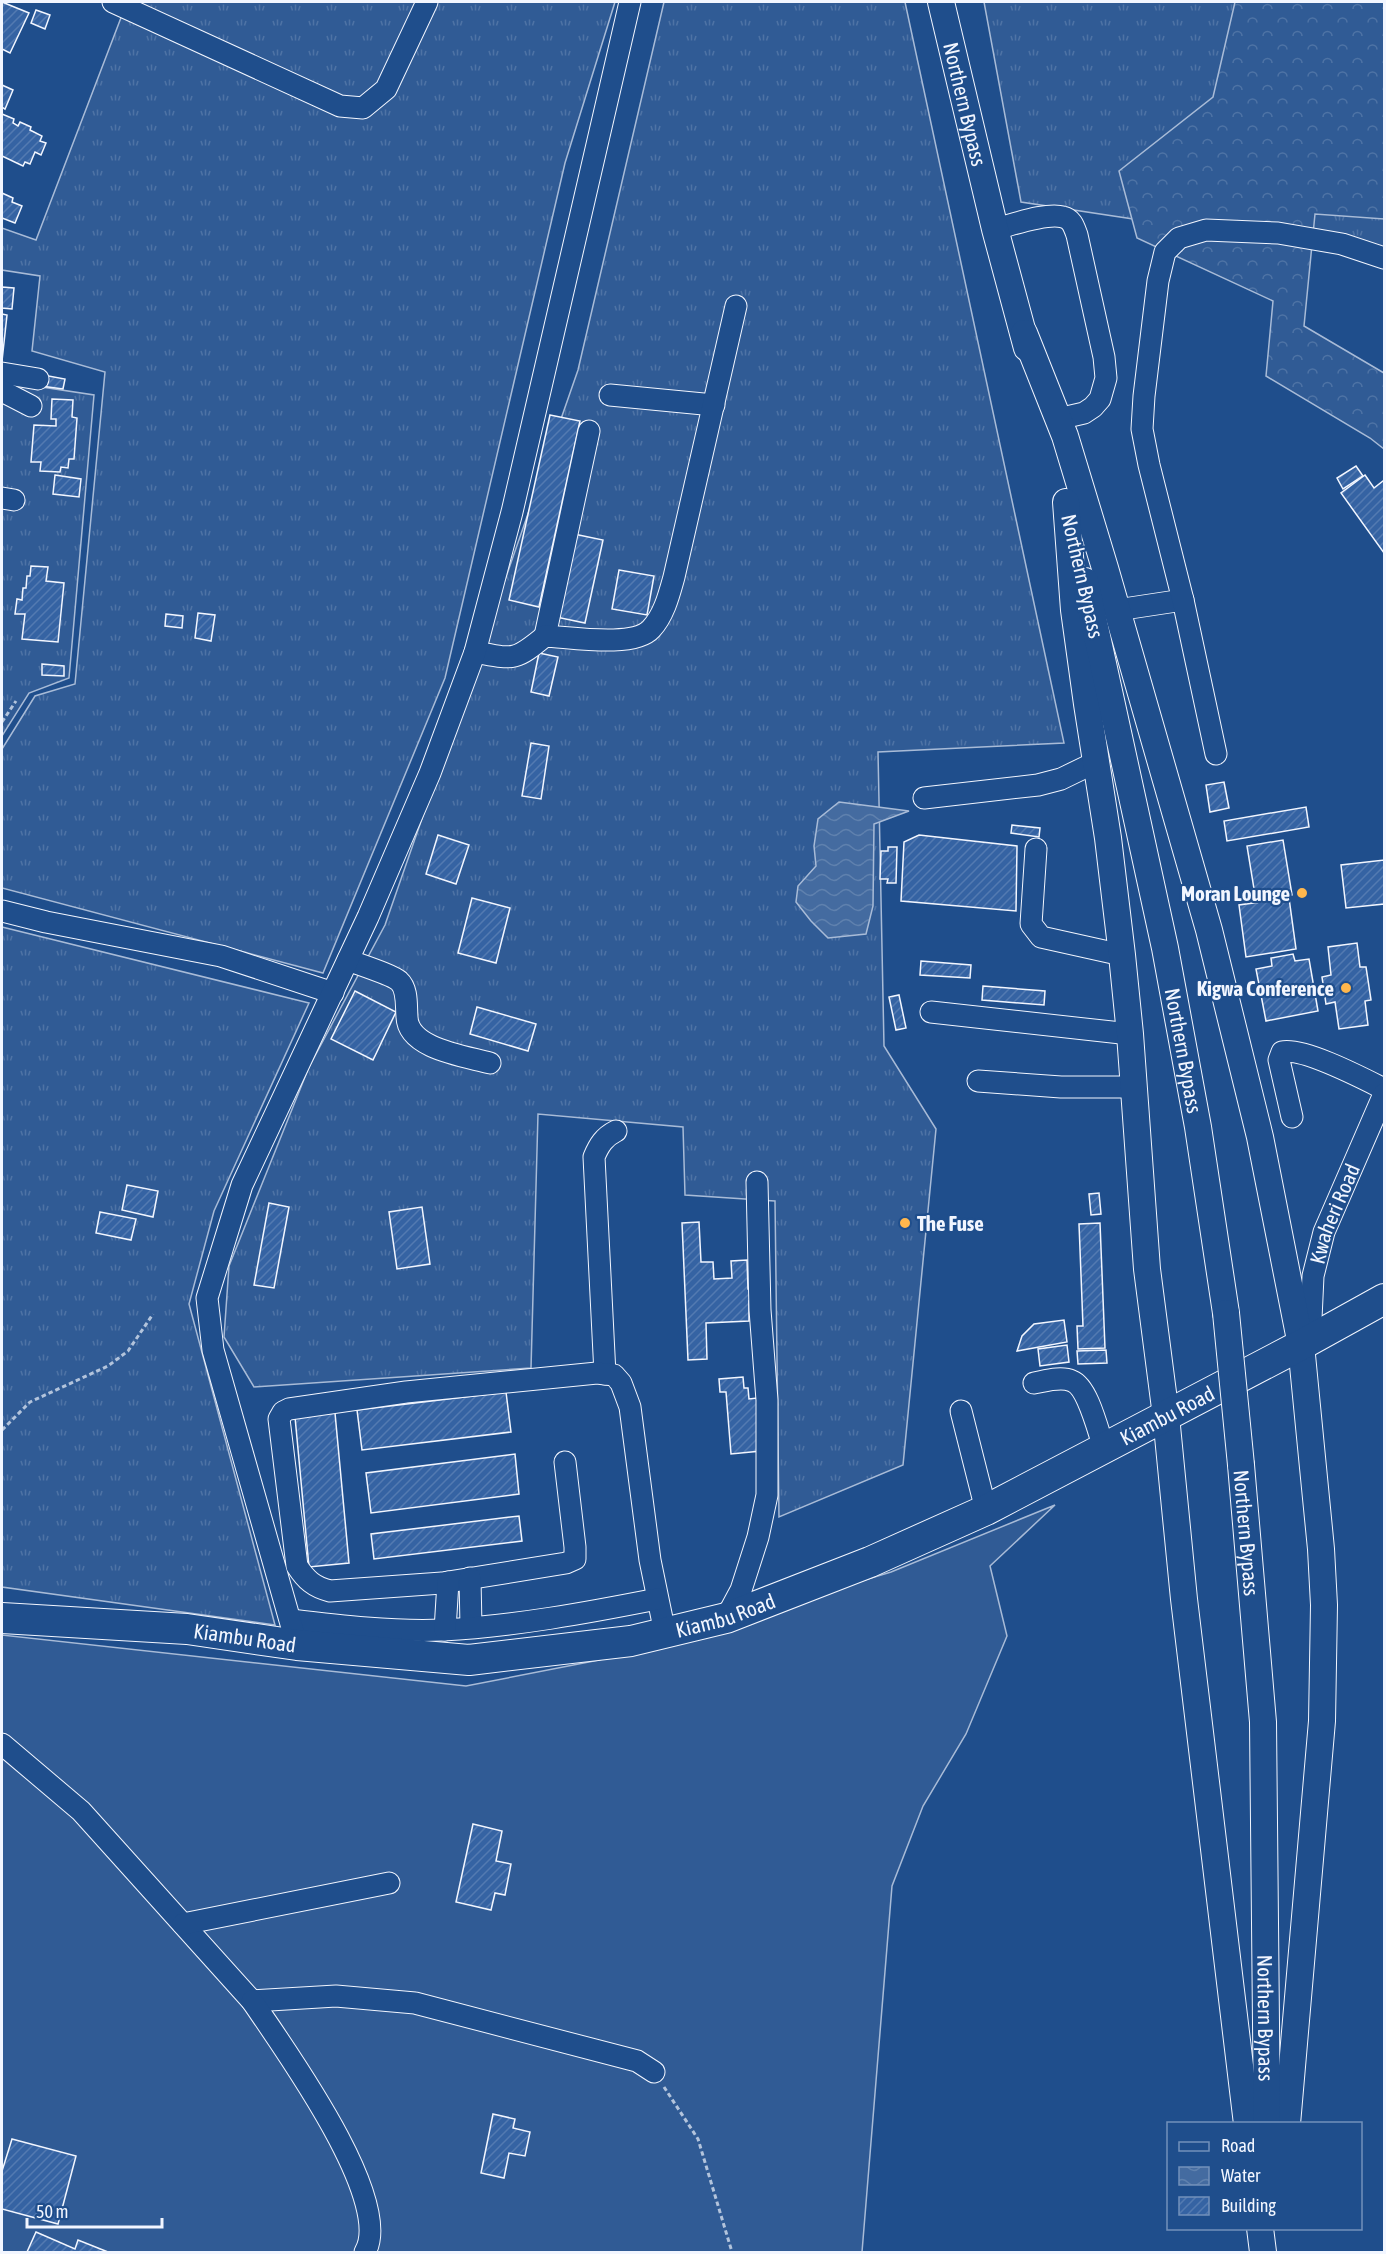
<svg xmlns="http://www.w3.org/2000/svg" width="1386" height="2254" viewBox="0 0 1386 2254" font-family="'Asap Condensed',sans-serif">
	<defs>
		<pattern id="grass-tufts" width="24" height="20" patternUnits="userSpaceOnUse" patternTransform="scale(1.5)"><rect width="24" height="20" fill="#305b95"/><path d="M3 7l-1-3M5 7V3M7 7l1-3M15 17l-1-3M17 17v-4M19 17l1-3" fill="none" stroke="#4e73a5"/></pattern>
		<pattern id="forest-crowns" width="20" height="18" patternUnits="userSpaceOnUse" patternTransform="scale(1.5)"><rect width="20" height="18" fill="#305b95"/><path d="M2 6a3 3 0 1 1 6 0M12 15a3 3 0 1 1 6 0" fill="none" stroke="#4e73a5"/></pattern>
		<pattern id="water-waves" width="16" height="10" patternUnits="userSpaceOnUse" patternTransform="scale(1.5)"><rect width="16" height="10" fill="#446ba0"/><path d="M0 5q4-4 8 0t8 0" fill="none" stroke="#5f81ae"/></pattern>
		<pattern id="building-hatch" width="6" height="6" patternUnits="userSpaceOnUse" patternTransform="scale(1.5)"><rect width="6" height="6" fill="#3563a3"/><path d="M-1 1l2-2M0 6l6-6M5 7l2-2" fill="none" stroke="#537ab1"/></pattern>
	</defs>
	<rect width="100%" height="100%" fill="#1f4e8c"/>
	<g fill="url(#grass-tufts)" stroke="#a8bbd7" stroke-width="1.5">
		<polygon points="127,2 615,2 565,163 445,678 323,973 2,888 2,749 35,696 75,684 105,372 32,351 40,276 2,270 2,228 36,240"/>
		<polygon points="664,2 905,2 1064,743 878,752 884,1046 936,1129 903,1465 779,1517 775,1201 685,1195 683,1127 538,1114 531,1368 254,1387 224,1337 229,1266 309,1067 385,925 578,370"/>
		<polygon points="984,2 1384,2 1384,257 1021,202"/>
		<polygon points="2,381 94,395 69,678 29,693 2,736"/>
		<polygon points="2,927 309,1003 214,1211 189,1304 275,1625 2,1587"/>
	</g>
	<polygon fill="url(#forest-crowns)" stroke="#a8bbd7" stroke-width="1.5" points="1235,2 1384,2 1384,219 1315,214 1304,326 1384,373 1384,449 1370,438 1266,376 1273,301 1137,238 1119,171 1213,97"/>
	<polygon fill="#305b95" stroke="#a8bbd7" stroke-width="1.5" points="1055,1505 990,1566 1007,1636 966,1734 923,1806 892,1886 862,2252 2,2252 2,1635 466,1686 599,1660 891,1572"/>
	<polygon fill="url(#water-waves)" stroke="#a8bbd7" stroke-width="1.5" points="839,802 909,811 874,824 873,906 866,934 828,938 811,921 796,902 798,886 816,866 814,846 818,819"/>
	<g fill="url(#building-hatch)" stroke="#f2f6ff" stroke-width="1.5">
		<polygon points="2,2 29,13 10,53 2,49"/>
		<polygon points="36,10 50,15 45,29 31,23"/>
		<polygon points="2,85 13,90 5,109 2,107"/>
		<polygon points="2,114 14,119 13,123 18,126 20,122 31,127 30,130 42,136 40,141 46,143 41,155 35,152 30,164 25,162 23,166 2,156"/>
		<polygon points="2,193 13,198 12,202 22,206 15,223 2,218"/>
		<polygon points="2,287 14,288 12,309 2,308"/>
		<polygon points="2,314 7,315 2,361"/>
		<polygon points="43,375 65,379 63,389 41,386"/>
		<polygon points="52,399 73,400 72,417 77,418 74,459 69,459 68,468 61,467 60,472 40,471 41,462 31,462 34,425 56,426 56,419 51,419"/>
		<polygon points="550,415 580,421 539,607 509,600"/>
		<polygon points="1356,466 1363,476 1343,489 1337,478"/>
		<polygon points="55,475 81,479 79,497 53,494"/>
		<polygon points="1365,475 1374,488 1383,481 1384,482 1384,553 1341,493"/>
		<polygon points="574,534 603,540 585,623 556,617"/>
		<polygon points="31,566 48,567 46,581 64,583 58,642 22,639 25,614 15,614 17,599 22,600 23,588 26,588 27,576 30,576"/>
		<polygon points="619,570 654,576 647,615 612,609"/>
		<polygon points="198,613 215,615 211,641 195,638"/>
		<polygon points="166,614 183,616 182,628 165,626"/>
		<polygon points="539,653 558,657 549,696 531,692"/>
		<polygon points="42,664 64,666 64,676 42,675"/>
		<polygon points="531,743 549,746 541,799 522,796"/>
		<polygon points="1224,782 1229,808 1210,812 1206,785"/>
		<polygon points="1306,807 1309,827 1227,841 1224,821"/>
		<polygon points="1012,825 1040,828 1039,837 1011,833"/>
		<polygon points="438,835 469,845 456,884 426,874"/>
		<polygon points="919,835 1017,846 1016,911 901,901 904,842"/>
		<polygon points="1283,840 1292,895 1256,901 1247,846"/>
		<polygon points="888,847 897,847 896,883 887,883 888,879 880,879 881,851 888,851"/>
		<polygon points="1384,860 1384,904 1346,908 1341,865"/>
		<polygon points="472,898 510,908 496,963 458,953"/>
		<polygon points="1289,898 1296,949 1246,957 1239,905"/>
		<polygon points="1357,943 1360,967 1366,967 1371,1000 1365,1001 1368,1025 1339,1029 1335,1002 1326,1004 1322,977 1331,975 1328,947"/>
		<polygon points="1293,954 1295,961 1309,959 1318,1011 1266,1021 1256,969 1272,966 1271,958"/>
		<polygon points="921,961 971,965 970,978 920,975"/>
		<polygon points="983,986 1045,991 1044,1005 982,1000"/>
		<polygon points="355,991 396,1012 373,1060 331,1039"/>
		<polygon points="899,995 906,1028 896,1030 889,997"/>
		<polygon points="477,1007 536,1024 528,1051 470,1034"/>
		<polygon points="127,1185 158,1191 153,1217 122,1210"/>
		<polygon points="1099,1193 1101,1214 1091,1215 1089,1194"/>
		<polygon points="269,1203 289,1207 274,1288 254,1285"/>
		<polygon points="422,1207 430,1264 397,1269 389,1212"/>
		<polygon points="100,1212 136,1219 131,1240 96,1233"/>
		<polygon points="699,1222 701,1262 713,1262 714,1279 732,1278 731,1261 747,1260 748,1289 752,1289 753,1301 749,1301 749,1321 706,1323 707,1359 688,1360 682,1223"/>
		<polygon points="1100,1223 1105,1348 1078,1349 1077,1326 1083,1326 1079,1224"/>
		<polygon points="1064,1320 1067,1342 1017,1351 1022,1336 1034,1324"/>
		<polygon points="1067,1345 1069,1362 1040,1366 1038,1349"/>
		<polygon points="1106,1350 1107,1363 1078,1364 1077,1351"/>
		<polygon points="743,1377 744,1388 748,1388 749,1399 757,1398 761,1451 731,1454 726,1392 720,1392 719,1379"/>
		<polygon points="506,1392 511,1432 362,1450 357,1410"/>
		<polygon points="335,1413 349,1563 309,1567 295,1417"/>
		<polygon points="515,1454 519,1494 371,1513 366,1473"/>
		<polygon points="519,1516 522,1541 374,1559 371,1534"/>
		<polygon points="473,1824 502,1831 496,1861 511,1864 505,1895 495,1893 491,1910 456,1902"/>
		<polygon points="493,2114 515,2119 513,2128 530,2132 525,2156 509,2153 504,2178 481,2173"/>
		<polygon points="12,2139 76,2156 58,2224 2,2209 2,2171"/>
		<polygon points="36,2232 75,2249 78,2240 108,2252 27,2252"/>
	</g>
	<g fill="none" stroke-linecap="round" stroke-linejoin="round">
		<defs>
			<g id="minor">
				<polyline points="113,2 340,106 363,108 386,89 427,2"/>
				<path d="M 995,229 C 1012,225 1047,212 1063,217 C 1072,219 1074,227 1077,235 L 1104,357 L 1106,378 L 1100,399 L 1093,407 L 1084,413 L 1058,419"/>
				<polyline points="2,373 38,379"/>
				<polyline points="2,391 31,406"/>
				<polyline points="610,395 714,405"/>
				<polyline points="2,498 14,500"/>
				<polyline points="1117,610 1183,600"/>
				<polyline points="545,636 589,431"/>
				<path d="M 475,652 C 513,659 514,662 545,636 C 570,637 634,648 651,629 C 664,615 669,595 674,577 L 736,306"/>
				<polyline points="1216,754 1183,600 1149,465 1142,429 1144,396 1158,281 1165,252 1179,238 1206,230 1278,233 1342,244 1384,258"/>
				<polyline points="924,798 1038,785 1061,779 1096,762"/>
				<polyline points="1036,849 1031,924 1041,937 1122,955"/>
				<polyline points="2,911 46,922 221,956 333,993"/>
				<path d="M 348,960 C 358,964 393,975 399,981 C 408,989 406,1006 407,1017 C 408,1049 465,1056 490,1063"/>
				<polyline points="931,1012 1130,1034"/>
				<polyline points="978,1081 1061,1087 1134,1087"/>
				<path d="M 1292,1117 L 1279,1060 L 1282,1052 C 1303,1047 1364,1079 1384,1089"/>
				<path id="s1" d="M 1310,1340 L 1313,1276 L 1324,1232 L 1384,1094"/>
				<path d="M 605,1374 L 594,1157 C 599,1145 604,1137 616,1131"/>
				<path d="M 1034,1383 C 1045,1381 1061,1376 1072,1381 C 1088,1387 1098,1431 1104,1448"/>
				<polyline points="961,1411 986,1510"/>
				<path d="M 565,1462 L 575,1547 L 575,1559 L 566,1563 L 442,1583 L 330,1591 C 314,1587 306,1580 297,1566 L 279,1419 L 283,1412 L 289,1409 L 406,1392 L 597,1373 L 614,1375 L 621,1383 L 630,1407 L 650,1560 L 665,1633"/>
				<polyline points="470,1578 471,1627"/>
				<polyline points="726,1618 741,1590 758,1537 767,1495 767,1400 760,1310 757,1182"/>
				<path d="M 291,1620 C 341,1626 392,1632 443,1630 C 515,1626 586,1613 657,1599"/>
				<polyline points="445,1630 448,1582"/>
				<polyline points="297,1645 213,1350 207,1298 242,1185 368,917 430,773 475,652 512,512 630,2"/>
				<polyline points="2,1744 81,1811 252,2001 336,1996 415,2003 637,2061 654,2072"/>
				<polyline points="183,1924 389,1883"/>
				<path d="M 252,2001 C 283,2047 395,2201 365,2252"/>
			</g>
			<g id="major">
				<path id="s2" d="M 941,2 L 995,229 L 1027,348"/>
				<polyline points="1024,333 1065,436 1105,568 1209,930 1260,1137 1301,1345 1321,1549 1324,1605 1322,1721 1287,2124"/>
				<polyline points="1066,502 1074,610 1087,704 1108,838 1122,955 1130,1034 1147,1269 1166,1416 1184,1599 1247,2124"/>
				<path id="s3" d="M 1085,581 L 1165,948 L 1198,1127 L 1226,1313"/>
				<path id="s4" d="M 1241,1465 L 1263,1722 L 1267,2124"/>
				<polyline points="1260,2228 1263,2252"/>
			</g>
			<g id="highway">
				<path id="s5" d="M 2,1618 L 187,1629 L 297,1645 L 469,1660 L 631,1641 L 726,1618 L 870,1562 L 986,1510 L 1301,1345 L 1384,1299"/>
			</g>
		</defs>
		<use href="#minor" stroke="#f2f6ff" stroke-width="23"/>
		<use href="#major" stroke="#f2f6ff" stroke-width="28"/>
		<use href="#highway" stroke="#f2f6ff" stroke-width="32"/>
		<g stroke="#b3c4dc" stroke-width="3" stroke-dasharray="4.5 3" stroke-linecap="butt">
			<polyline points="2,722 16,701"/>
			<polyline points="2,1430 30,1402 108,1366 128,1351 153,1314"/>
			<polyline points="664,2087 698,2139 732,2252"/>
		</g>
		<use href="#minor" stroke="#1f4e8c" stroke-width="21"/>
		<use href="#major" stroke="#1f4e8c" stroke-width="26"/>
		<use href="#highway" stroke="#1f4e8c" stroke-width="30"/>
		<defs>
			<polyline id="major-bridge" points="1226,1313 1241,1465"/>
		</defs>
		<use href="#major-bridge" stroke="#f2f6ff" stroke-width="28" stroke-linecap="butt"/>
		<use href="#major-bridge" stroke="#1f4e8c" stroke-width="26"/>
	</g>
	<g fill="#ffb74d" stroke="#1f4e8c" stroke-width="2">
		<circle cx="1302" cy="893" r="6"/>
		<circle cx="1346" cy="988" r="6"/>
		<circle cx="905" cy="1223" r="6"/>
	</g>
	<g text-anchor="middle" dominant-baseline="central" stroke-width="4.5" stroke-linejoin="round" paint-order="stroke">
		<g font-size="21" fill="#f2f6ff" stroke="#1f4e8c">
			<text stroke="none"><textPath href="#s2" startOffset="105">Northern Bypass</textPath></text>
			<text transform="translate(1083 576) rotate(77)">Northern Bypass</text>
			<text stroke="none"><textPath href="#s3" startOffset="480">Northern Bypass</textPath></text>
			<text stroke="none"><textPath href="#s1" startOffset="130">Kwaheri Road</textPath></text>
			<text stroke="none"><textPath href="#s5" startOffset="1216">Kiambu Road</textPath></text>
			<text stroke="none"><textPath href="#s4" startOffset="68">Northern Bypass</textPath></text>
			<text stroke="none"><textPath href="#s5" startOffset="730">Kiambu Road</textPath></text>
			<text stroke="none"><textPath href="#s5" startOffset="244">Kiambu Road</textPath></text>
			<text stroke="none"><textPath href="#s4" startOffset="554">Northern Bypass</textPath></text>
		</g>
		<g font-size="21" font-weight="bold" fill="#f2f6ff" stroke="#1f4e8c" text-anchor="end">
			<text x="1290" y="893">Moran Lounge</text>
			<text x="1334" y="988">Kigwa Conference</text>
			<text x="917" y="1223" text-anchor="start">The Fuse</text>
		</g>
	</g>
	<rect width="1386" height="2254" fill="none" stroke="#f2f6ff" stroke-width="6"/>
	<rect x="1167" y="2122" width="195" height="108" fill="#1f4e8c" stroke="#7391ba" stroke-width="1.5"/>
	<rect x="1179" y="2142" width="30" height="9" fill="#1f4e8c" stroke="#7391ba" stroke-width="1.5"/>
	<text x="1221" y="2152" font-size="18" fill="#f2f6ff">Road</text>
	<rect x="1179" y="2167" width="30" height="18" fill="url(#water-waves)" stroke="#7391ba" stroke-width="1.5"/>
	<text x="1221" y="2182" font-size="18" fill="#f2f6ff">Water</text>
	<rect x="1179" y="2197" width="30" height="18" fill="url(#building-hatch)" stroke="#7391ba" stroke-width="1.5"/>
	<text x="1221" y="2212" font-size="18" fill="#f2f6ff">Building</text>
	<path d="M27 2218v9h135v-9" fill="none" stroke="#f2f6ff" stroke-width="3"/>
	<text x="36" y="2218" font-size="18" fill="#f2f6ff" stroke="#1f4e8c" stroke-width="4.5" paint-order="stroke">50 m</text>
</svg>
